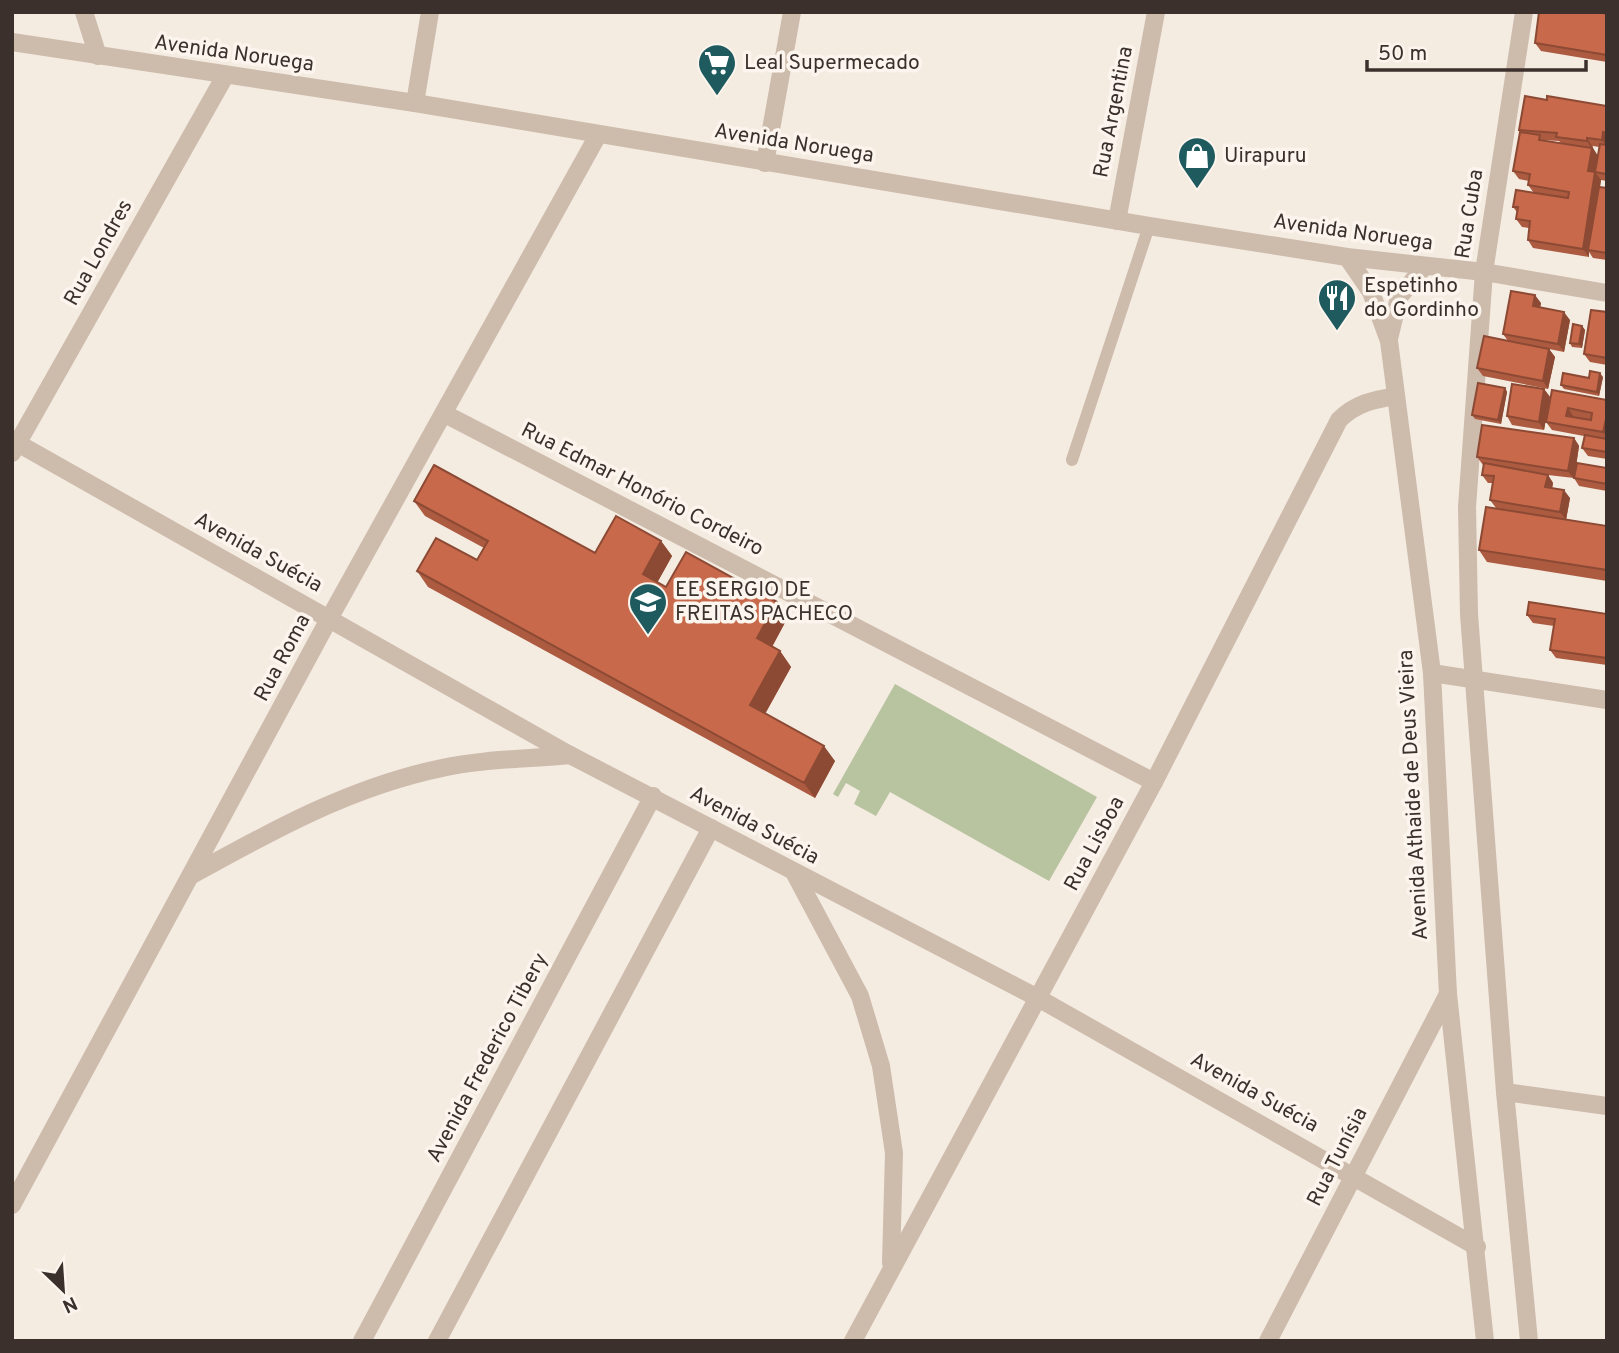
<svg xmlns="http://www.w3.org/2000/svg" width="1619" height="1353" viewBox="0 0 1619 1353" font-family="Overpass,sans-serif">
	<rect width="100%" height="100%" fill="#f4ebe1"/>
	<polygon fill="#b8c4a0" points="895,684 1097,797 1049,881 890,792 876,816 854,804 860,791 846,783 838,797 833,794"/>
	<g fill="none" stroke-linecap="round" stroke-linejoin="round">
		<polyline stroke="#cdbbac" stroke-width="12" points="1072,460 1149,226"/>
		<g stroke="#cdbbac" stroke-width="18">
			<polyline points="84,12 98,56"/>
			<polyline points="415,103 430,12"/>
			<polyline points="765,163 792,12"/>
			<polyline points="1117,221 1156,12"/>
			<polyline points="1484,272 1524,12"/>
			<polyline points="445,414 1154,782"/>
			<polyline points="12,440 570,755 1038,998 1477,1247"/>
			<polyline points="12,453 225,76"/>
			<polyline points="1432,673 1607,700"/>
			<polyline points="795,874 860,996 881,1066 894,1153 891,1263"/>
			<path d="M 192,875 C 273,830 351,787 442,768 C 483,759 528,759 570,755"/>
			<polyline points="1505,1092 1607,1106"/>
			<polyline points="12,1205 329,619 598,135"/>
			<polyline points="362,1341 653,796"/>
			<polyline points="437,1341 711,828"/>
			<path d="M 853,1341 L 1154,782 L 1339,420 C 1356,403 1373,400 1396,396"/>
			<polyline points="1268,1341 1448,994"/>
		</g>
		<g stroke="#cdbbac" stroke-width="18">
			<polyline points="12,42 415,103 1149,226 1347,257 1484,272 1607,293"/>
			<polyline points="1347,257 1371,292 1389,341 1432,673 1448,994 1485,1341"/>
			<polyline points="1484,272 1467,507 1469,614 1505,1092 1529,1341"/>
			<polyline points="1389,339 1399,297 1425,266"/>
		</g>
	</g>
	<g fill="#ac5a40" fill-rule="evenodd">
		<polygon points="1539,12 1607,12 1607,62 1541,51 1535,43"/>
		<path d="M 1547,100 L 1607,106 L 1607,181 L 1601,180 L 1600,187 L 1607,188 L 1607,260 L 1593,258 L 1589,252 L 1589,257 L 1533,248 L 1528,240 L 1529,228 L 1522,227 L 1516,219 L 1517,212 L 1513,207 L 1534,193 L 1528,185 L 1529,181 L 1519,179 L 1513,171 L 1521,132 L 1519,130 ZM 1543,140 L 1559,141 L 1561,143 ZM 1593,146 L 1599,147 L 1595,172 L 1592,148 Z"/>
		<polygon points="1541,303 1540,307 1570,320 1564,352 1549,349 1555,357 1548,389 1483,376 1477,368 1508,341 1503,334"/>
		<polygon points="1607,312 1607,365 1590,362 1584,354"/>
		<polygon points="1582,326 1585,330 1582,348 1572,347 1570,343"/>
		<polygon points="1603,377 1599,396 1564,389 1561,385 1589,378"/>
		<polygon points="1505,388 1507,392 1501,424 1475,419 1472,415"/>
		<polygon points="1544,389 1550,397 1544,430 1512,425 1507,416"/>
		<polygon points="1552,390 1607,400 1607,459 1588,456 1582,448 1584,436 1552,430 1546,422"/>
		<polygon points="1574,438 1579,446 1576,467 1607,468 1607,491 1579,486 1574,478 1548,475 1553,483 1552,488 1570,498 1566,520 1607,526 1607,581 1487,562 1479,550 1536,515 1496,508 1490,500 1493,483 1488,483 1482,475 1484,465 1483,465 1477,457"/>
		<polygon points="414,501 595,553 661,541 672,556 657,583 666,587 788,617 772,647 780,651 791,667 765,714 835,761 815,798 428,587 417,571 477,560 484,548 425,516"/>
		<polygon points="1607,614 1607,665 1556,658 1550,650 1554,626 1533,623 1527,615"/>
	</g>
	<g fill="#8c4a34">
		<polygon points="1603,132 1607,137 1607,147 1602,140"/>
		<polygon points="1587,138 1598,156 1594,179 1588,171 1592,149 1587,141"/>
		<polygon points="1595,172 1601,180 1590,250 1588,250 1589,252 1589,257 1583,249"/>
		<polygon points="1535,295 1541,303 1539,314 1533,306"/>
		<polygon points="1564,312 1570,320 1564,352 1558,344"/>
		<polygon points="1582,326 1585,330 1582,348 1579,344"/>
		<polygon points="1549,349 1555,357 1548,389 1543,381"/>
		<polygon points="1600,373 1603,377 1599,396 1597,392"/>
		<polygon points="1505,388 1507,392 1501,424 1498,420"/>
		<polygon points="1544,389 1550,397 1544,430 1539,422"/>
		<polygon points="1568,408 1573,416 1572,424 1566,416"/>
		<polygon points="1607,415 1607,437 1603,432"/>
		<polygon points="1574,438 1579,446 1574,479 1568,471"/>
		<polygon points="1548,475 1553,483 1551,495 1545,487"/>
		<polygon points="1564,490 1570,498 1566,520 1560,512"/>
		<polygon points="661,541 672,556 653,590 643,574"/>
		<polygon points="777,602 788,617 768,654 757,638"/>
		<polygon points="780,651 791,667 761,721 750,705"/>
		<polygon points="824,746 835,761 815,798 804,783"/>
	</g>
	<g fill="#c8694b" stroke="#8c4a34" stroke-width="2" fill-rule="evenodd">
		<polygon points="1539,12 1599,12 1607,14 1607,55 1535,43"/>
		<polygon points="1525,96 1547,100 1547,96 1607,106 1607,133 1603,132 1602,140 1587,138 1587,141 1556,137 1557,133 1519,130"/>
		<polygon points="1520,132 1540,135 1539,140 1592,148 1588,171 1595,172 1583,249 1528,240 1530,221 1516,219 1518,207 1513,207 1516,190 1568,198 1569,192 1528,185 1530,174 1513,171"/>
		<polygon points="1600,144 1607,145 1606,174 1595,172"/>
		<polygon points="1599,187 1607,188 1607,253 1588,250"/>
		<polygon points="1511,291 1535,295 1533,306 1564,312 1558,344 1503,334"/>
		<polygon points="1591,310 1607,312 1607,358 1584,354"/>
		<polygon points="1573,324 1582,326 1579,344 1570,343"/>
		<polygon points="1484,336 1549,349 1543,381 1477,368"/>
		<polygon points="1590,371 1600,373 1597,392 1561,385 1563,373 1589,378"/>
		<polygon points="1478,383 1505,388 1498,420 1472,415"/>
		<polygon points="1512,384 1544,389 1539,422 1507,416"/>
		<path d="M 1552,390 L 1607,400 L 1607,415 L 1603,432 L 1546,422 ZM 1568,408 L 1592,413 L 1591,420 L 1566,416 Z"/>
		<polygon points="1482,425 1574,438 1568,471 1477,457"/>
		<polygon points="1585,435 1607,439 1607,452 1582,448"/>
		<polygon points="1484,463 1548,475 1545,487 1564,490 1560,512 1490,500 1494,476 1482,475"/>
		<polygon points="1577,463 1607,468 1607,484 1574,478"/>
		<polygon points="434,465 595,553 616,516 661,541 643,574 666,587 686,552 777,602 757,638 780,651 750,705 824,746 804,783 417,571 436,538 477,560 488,541 414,501"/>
		<polygon points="1486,507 1607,526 1607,570 1479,550"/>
		<polygon points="1529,602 1607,614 1607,658 1550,650 1555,619 1527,615"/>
	</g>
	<defs>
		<symbol id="supermarket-pin" viewBox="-11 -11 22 30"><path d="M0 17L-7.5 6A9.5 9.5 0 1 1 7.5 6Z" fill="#1f5a5e" stroke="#fbf5ee"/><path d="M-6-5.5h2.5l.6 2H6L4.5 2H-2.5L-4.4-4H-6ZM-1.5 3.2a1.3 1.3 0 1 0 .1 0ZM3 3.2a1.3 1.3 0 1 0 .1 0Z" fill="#fff"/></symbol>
		<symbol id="shop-pin" viewBox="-11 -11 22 30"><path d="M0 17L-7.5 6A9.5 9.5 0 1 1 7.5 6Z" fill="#1f5a5e" stroke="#fbf5ee"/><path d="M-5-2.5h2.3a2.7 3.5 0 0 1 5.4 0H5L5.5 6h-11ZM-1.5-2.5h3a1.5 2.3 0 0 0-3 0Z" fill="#fff"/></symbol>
		<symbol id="restaurant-pin" viewBox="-11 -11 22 30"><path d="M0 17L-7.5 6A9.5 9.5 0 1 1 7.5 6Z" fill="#1f5a5e" stroke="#fbf5ee"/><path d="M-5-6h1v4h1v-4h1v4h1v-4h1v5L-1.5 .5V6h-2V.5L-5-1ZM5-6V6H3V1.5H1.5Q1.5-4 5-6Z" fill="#fff"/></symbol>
		<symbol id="school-pin" viewBox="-11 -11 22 30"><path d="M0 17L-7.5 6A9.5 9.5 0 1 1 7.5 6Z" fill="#1f5a5e" stroke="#fbf5ee"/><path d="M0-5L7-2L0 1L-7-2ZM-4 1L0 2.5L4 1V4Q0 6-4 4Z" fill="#fff"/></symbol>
	</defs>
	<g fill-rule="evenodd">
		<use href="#supermarket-pin" x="695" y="41" width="44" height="60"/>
		<use href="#shop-pin" x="1175" y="134" width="44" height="60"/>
		<use href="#restaurant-pin" x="1315" y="276" width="44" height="60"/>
		<use href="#school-pin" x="626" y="580" width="44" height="60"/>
	</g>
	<g text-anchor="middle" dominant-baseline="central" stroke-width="7" stroke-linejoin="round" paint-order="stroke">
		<g font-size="21" fill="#3b302b" stroke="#fbf5ee">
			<text transform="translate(234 54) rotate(8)">Avenida Noruega</text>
			<text transform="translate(1114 112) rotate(-79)">Rua Argentina</text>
			<text transform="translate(794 144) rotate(9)">Avenida Noruega</text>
			<text transform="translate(1470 214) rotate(-81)">Rua Cuba</text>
			<text transform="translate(1353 233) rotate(8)">Avenida Noruega</text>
			<text transform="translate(99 253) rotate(-61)">Rua Londres</text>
			<text transform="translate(642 490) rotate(27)">Rua Edmar Honório Cordeiro</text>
			<text transform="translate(258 553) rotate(29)">Avenida Suécia</text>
			<text transform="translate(283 658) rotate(-62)">Rua Roma</text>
			<text transform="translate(1414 795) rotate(-93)">Avenida Athaide de Deus Vieira</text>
			<text transform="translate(754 826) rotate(28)">Avenida Suécia</text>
			<text transform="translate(1095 844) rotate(-62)">Rua Lisboa</text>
			<text transform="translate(488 1058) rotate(-62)">Avenida Frederico Tibery</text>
			<text transform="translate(1254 1093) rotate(29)">Avenida Suécia</text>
			<text transform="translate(1338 1157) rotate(-63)">Rua Tunísia</text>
		</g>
		<g font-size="21" fill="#3b302b" stroke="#fbf5ee" text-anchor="start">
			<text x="744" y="63">Leal Supermecado</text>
			<text x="1224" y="156">Uirapuru</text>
			<text x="1364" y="286">Espetinho<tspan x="1364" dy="24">do Gordinho</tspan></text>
			<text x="675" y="590">EE SERGIO DE<tspan x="675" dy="24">FREITAS PACHECO</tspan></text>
		</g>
	</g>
	<rect width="1619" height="1353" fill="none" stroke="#3b302b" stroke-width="28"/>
	<g transform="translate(63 1290) rotate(155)" stroke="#fbf5ee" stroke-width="5" paint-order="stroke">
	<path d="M0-5L12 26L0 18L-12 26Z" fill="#3b302b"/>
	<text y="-10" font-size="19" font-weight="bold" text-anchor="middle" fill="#3b302b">N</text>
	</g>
	<path d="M1367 60v10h219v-10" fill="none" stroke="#3b302b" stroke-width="3.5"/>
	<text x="1378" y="60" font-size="21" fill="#3b302b" stroke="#fbf5ee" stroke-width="5" paint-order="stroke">50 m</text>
</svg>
